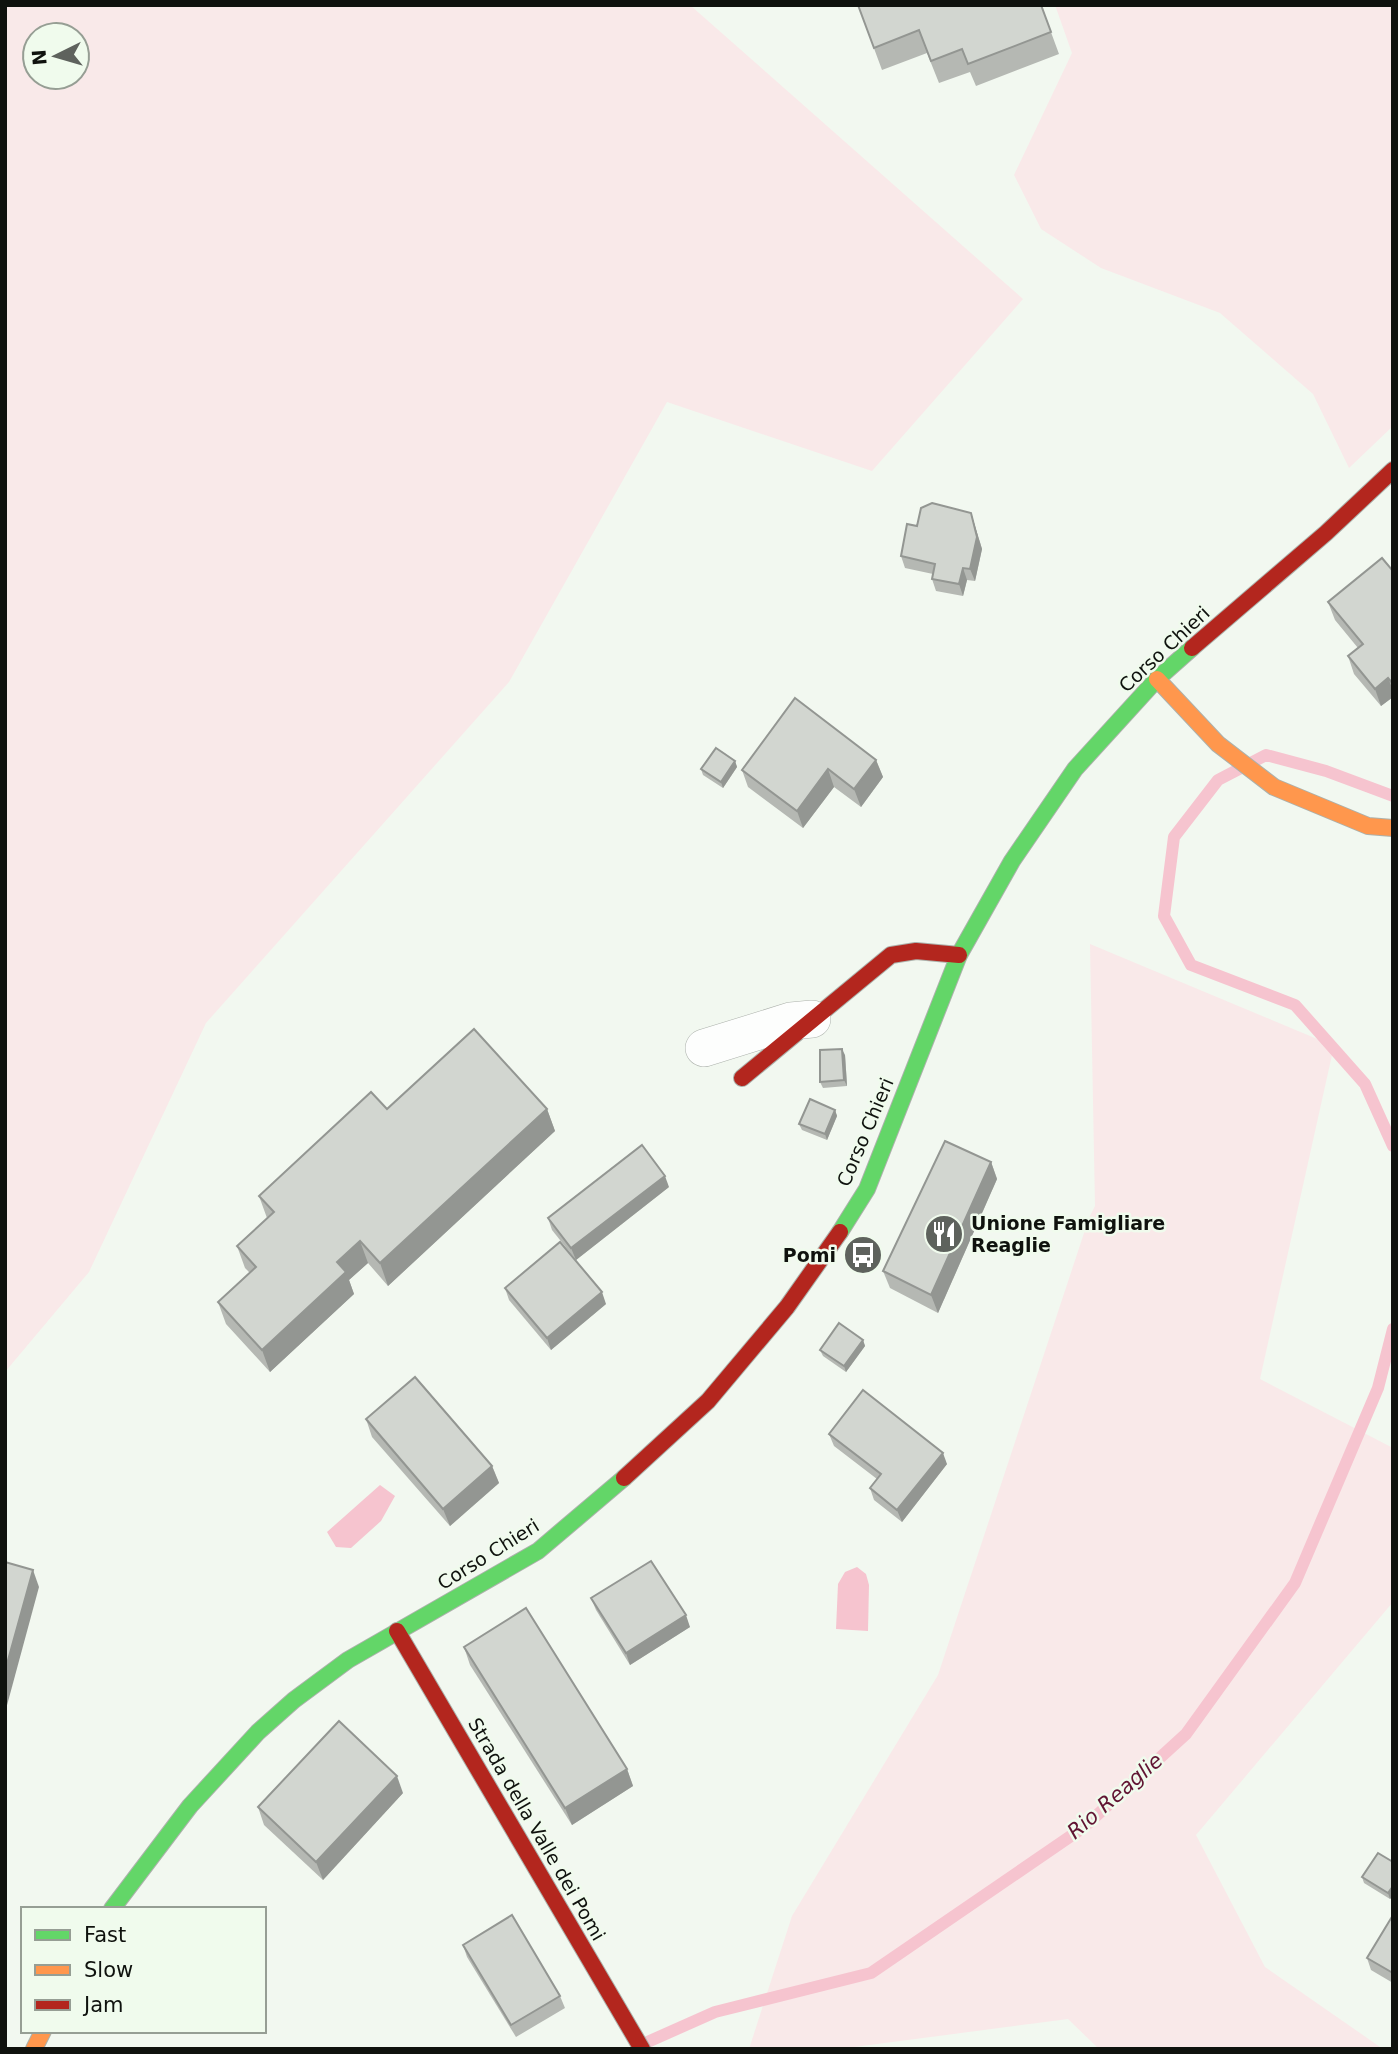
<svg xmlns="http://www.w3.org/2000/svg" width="1398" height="2054" viewBox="0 0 1398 2054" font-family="'DejaVu Sans',sans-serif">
	<rect width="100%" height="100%" fill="#f2f8f0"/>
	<g fill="#f9e9e9" fill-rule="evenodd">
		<path d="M 5,5 L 690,5 L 1023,299 L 872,471 L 667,402 L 509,682 L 206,1023 L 89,1272 L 5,1372 ZM 35,35 L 77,35 L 77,77 L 35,77 Z"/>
		<polygon points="1055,5 1393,5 1393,426 1349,468 1313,394 1220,313 1101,268 1041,229 1014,175 1072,53"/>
		<polygon points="1090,944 1334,1046 1260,1379 1393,1448 1393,1602 1196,1835 1265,1967 1383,2049 1099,2049 1068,2019 839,2049 749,2049 792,1916 938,1675 1089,1218 1095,1206"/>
	</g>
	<g fill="#f6c4cf">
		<polygon points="380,1485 395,1496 381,1521 351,1548 336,1547 327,1532"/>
		<polygon points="857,1567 866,1574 869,1585 868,1631 836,1629 838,1584 845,1572"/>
	</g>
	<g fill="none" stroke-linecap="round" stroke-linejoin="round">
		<g stroke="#f6c4cf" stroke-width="12">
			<polyline points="1393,796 1326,771 1266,755 1218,780 1174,837 1164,916 1191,965 1295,1005 1365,1084 1393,1146"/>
			<polyline points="643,2044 715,2012 871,1973 1084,1827 1186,1734 1295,1583 1378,1388 1393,1329"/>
		</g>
		<defs>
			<polyline id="street" points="704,1048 791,1021 812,1019"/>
			<g id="fast">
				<polyline points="840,1232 867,1189 959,955 1012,861 1075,769 1157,679 1192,648"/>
				<polyline points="112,1909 190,1806 258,1732 294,1700 348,1660 538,1551 624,1478"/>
			</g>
			<g id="slow">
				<polyline points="1157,679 1218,744 1274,787 1368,826 1393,828"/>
				<polyline points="34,2049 43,2031"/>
			</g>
			<g id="jam">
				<polyline points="1192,648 1326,533 1393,470"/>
				<polyline points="742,1078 891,955 916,951 959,955"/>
				<polyline points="624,1478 708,1401 787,1307 840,1232"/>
				<polyline points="397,1631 642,2049"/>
			</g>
		</defs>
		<use href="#street" stroke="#acb1ab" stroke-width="38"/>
		<use href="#fast" stroke="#acb1ab" stroke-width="18"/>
		<use href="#slow" stroke="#acb1ab" stroke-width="18"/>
		<use href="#jam" stroke="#acb1ab" stroke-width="18"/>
		<use href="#street" stroke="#fdfefd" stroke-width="37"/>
		<use href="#fast" stroke="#63d668" stroke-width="16"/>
		<use href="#slow" stroke="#ff974d" stroke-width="16"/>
		<use href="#jam" stroke="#b3261e" stroke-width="16"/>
	</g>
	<g fill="#b5b8b3">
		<polygon points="858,5 1041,5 1059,54 976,86 970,72 939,83 927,53 882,70"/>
		<polygon points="971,513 982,549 975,581 967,580 963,596 936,591 932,579 933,574 905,568 901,556 917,526"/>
		<polygon points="1393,571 1393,697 1381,706 1354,674 1348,656 1358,648 1335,620 1328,602"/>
		<polygon points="876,760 883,777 861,807 834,787 803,828 748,787 742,770"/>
		<polygon points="735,761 737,767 723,788 703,775 701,769"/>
		<polygon points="845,1055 847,1086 823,1088 820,1082"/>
		<polygon points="387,1109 547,1109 555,1131 388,1286 368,1263 349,1280 354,1294 270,1372 226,1324 218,1302 250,1273 245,1268 237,1246 267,1218 259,1196"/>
		<polygon points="835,1110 837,1116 827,1140 802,1130 799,1124"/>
		<polygon points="991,1162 997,1179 938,1313 890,1288 883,1271"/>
		<polygon points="669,1187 576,1260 552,1230 548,1218"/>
		<polygon points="505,1288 606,1304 551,1350 509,1300"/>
		<polygon points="863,1340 865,1346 846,1372 823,1356 820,1350"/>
		<polygon points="366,1419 492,1466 499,1483 450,1526 372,1437"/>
		<polygon points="829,1434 947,1464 902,1522 874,1500 870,1488 877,1479 834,1446"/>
		<polygon points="591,1598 690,1627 630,1665 596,1610"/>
		<polygon points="464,1647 627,1769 633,1786 572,1825 470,1665"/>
		<polygon points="403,1793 323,1880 264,1825 258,1807"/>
		<polygon points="1393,1862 1393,1896 1390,1899 1364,1883 1362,1877"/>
		<polygon points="1393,1915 1393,1983 1371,1970 1367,1958"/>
		<polygon points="463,1945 560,1996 565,2008 516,2037 467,1957"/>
	</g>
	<g fill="#939692">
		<polygon points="971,513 982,549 975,581 970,569"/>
		<polygon points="963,568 967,580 963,596 959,584"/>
		<polygon points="1388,678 1393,690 1393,697 1381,706 1375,689"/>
		<polygon points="876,760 883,777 861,807 854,789"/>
		<polygon points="735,761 737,767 723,788 721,782"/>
		<polygon points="828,769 834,787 803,828 797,811"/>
		<polygon points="842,1049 845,1055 847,1086 844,1080"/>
		<polygon points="547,1109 555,1131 388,1286 380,1263"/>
		<polygon points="835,1110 837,1116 827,1140 825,1134"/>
		<polygon points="991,1162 997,1179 938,1313 931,1295"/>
		<polygon points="665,1176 669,1187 576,1260 571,1248"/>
		<polygon points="360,1241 368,1263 349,1280 354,1294 270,1372 262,1350 337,1262"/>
		<polygon points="602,1292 606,1304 551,1350 547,1338"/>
		<polygon points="863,1340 865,1346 846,1372 844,1366"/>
		<polygon points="943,1453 947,1464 902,1522 897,1510"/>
		<polygon points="492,1466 499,1483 450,1526 443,1509"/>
		<polygon points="33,1570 39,1587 6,1709 5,1671"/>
		<polygon points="686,1615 690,1627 630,1665 626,1653"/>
		<polygon points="627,1769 633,1786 572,1825 565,1808"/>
		<polygon points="397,1776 403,1793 323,1880 316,1862"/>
		<polygon points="1393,1886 1393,1896 1390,1899 1388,1893"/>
	</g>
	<g fill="#d2d6d0" stroke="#939692" stroke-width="2">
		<polygon points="858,5 1041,5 1051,32 968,64 962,49 931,61 919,30 874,48"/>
		<polygon points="932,503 971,513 977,537 970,569 963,568 959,584 932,579 935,564 901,556 907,524 917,526 921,508"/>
		<polygon points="1382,558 1393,571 1393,684 1388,678 1375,689 1348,656 1363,644 1328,602"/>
		<polygon points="795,698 876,760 854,789 828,769 797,811 742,770"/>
		<polygon points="716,748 735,761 721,782 701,769"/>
		<polygon points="474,1029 547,1109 380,1263 360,1241 337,1262 346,1272 262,1350 218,1302 256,1267 237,1246 274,1212 259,1196 371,1092 387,1109"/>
		<polygon points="842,1049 844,1080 820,1082 820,1050"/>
		<polygon points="810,1099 835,1110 825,1134 799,1124"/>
		<polygon points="945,1141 991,1162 931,1295 883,1271"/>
		<polygon points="642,1145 665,1176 571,1248 548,1218"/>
		<polygon points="560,1242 602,1292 547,1338 505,1288"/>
		<polygon points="839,1323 863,1340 844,1366 820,1350"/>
		<polygon points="415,1377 492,1466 443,1509 366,1419"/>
		<polygon points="863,1390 943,1453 897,1510 870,1488 881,1474 829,1434"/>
		<polygon points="651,1561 686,1615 626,1653 591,1598"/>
		<polygon points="5,1562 33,1570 5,1671"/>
		<polygon points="526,1608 627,1769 565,1808 464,1647"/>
		<polygon points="339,1721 397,1776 316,1862 258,1807"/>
		<polygon points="1378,1853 1393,1862 1393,1886 1388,1893 1362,1877"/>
		<polygon points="512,1915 560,1996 511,2025 463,1945"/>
		<polygon points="1393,1915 1393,1973 1367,1958"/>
	</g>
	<defs>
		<symbol id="restaurant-disc" viewBox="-11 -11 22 22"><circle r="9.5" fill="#5e625d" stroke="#f0fbed"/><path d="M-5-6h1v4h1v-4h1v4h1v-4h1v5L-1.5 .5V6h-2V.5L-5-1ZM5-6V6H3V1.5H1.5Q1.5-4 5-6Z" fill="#fff"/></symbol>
		<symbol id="bus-disc" viewBox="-11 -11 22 22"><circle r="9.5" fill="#5e625d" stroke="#f0fbed"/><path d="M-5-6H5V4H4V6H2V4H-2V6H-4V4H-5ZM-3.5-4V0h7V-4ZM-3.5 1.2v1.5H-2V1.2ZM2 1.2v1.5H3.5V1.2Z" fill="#fff"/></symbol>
	</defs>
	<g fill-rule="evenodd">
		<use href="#restaurant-disc" x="922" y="1212" width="44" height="44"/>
		<use href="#bus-disc" x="841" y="1233" width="44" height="44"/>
	</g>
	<g text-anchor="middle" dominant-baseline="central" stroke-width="5" stroke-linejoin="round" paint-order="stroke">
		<g font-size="19" fill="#0f120e" stroke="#f0fbed">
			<text transform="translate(1164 649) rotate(-43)">Corso Chieri</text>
			<text transform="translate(865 1132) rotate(-67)">Corso Chieri</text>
			<text transform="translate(488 1554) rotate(-32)">Corso Chieri</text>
			<text transform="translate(537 1829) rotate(60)">Strada della Valle dei Pomi</text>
		</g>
		<g font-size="19" font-weight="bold" fill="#0f120e" stroke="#f0fbed" text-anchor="start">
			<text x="971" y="1223">Unione Famigliare<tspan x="971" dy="22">Reaglie</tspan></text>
			<text x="836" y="1255" text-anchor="end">Pomi</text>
		</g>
		<g font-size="21" font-style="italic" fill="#611432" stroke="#f0fbed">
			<text transform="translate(1115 1796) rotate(-41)">Rio Reaglie</text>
		</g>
	</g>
	<rect width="1398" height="2054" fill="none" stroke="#0f120e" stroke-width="14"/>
	<rect x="21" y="1907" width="245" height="126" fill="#f0fbed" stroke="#969e94" stroke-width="2"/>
	<rect x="35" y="1930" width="35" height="10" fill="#63d668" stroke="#969e94" stroke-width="2"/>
	<text x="84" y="1942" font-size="21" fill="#0f120e">Fast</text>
	<rect x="35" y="1965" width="35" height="10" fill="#ff974d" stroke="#969e94" stroke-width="2"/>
	<text x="84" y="1977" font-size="21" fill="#0f120e">Slow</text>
	<rect x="35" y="2000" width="35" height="10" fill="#b3261e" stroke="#969e94" stroke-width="2"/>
	<text x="84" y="2012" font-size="21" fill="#0f120e">Jam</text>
	<g transform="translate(56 56) rotate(265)"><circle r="33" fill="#f0fbed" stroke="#969e94" stroke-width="2"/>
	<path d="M0-5L12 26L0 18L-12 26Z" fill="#5e625d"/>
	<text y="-10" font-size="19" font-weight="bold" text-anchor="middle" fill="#0f120e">N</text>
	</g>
</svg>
